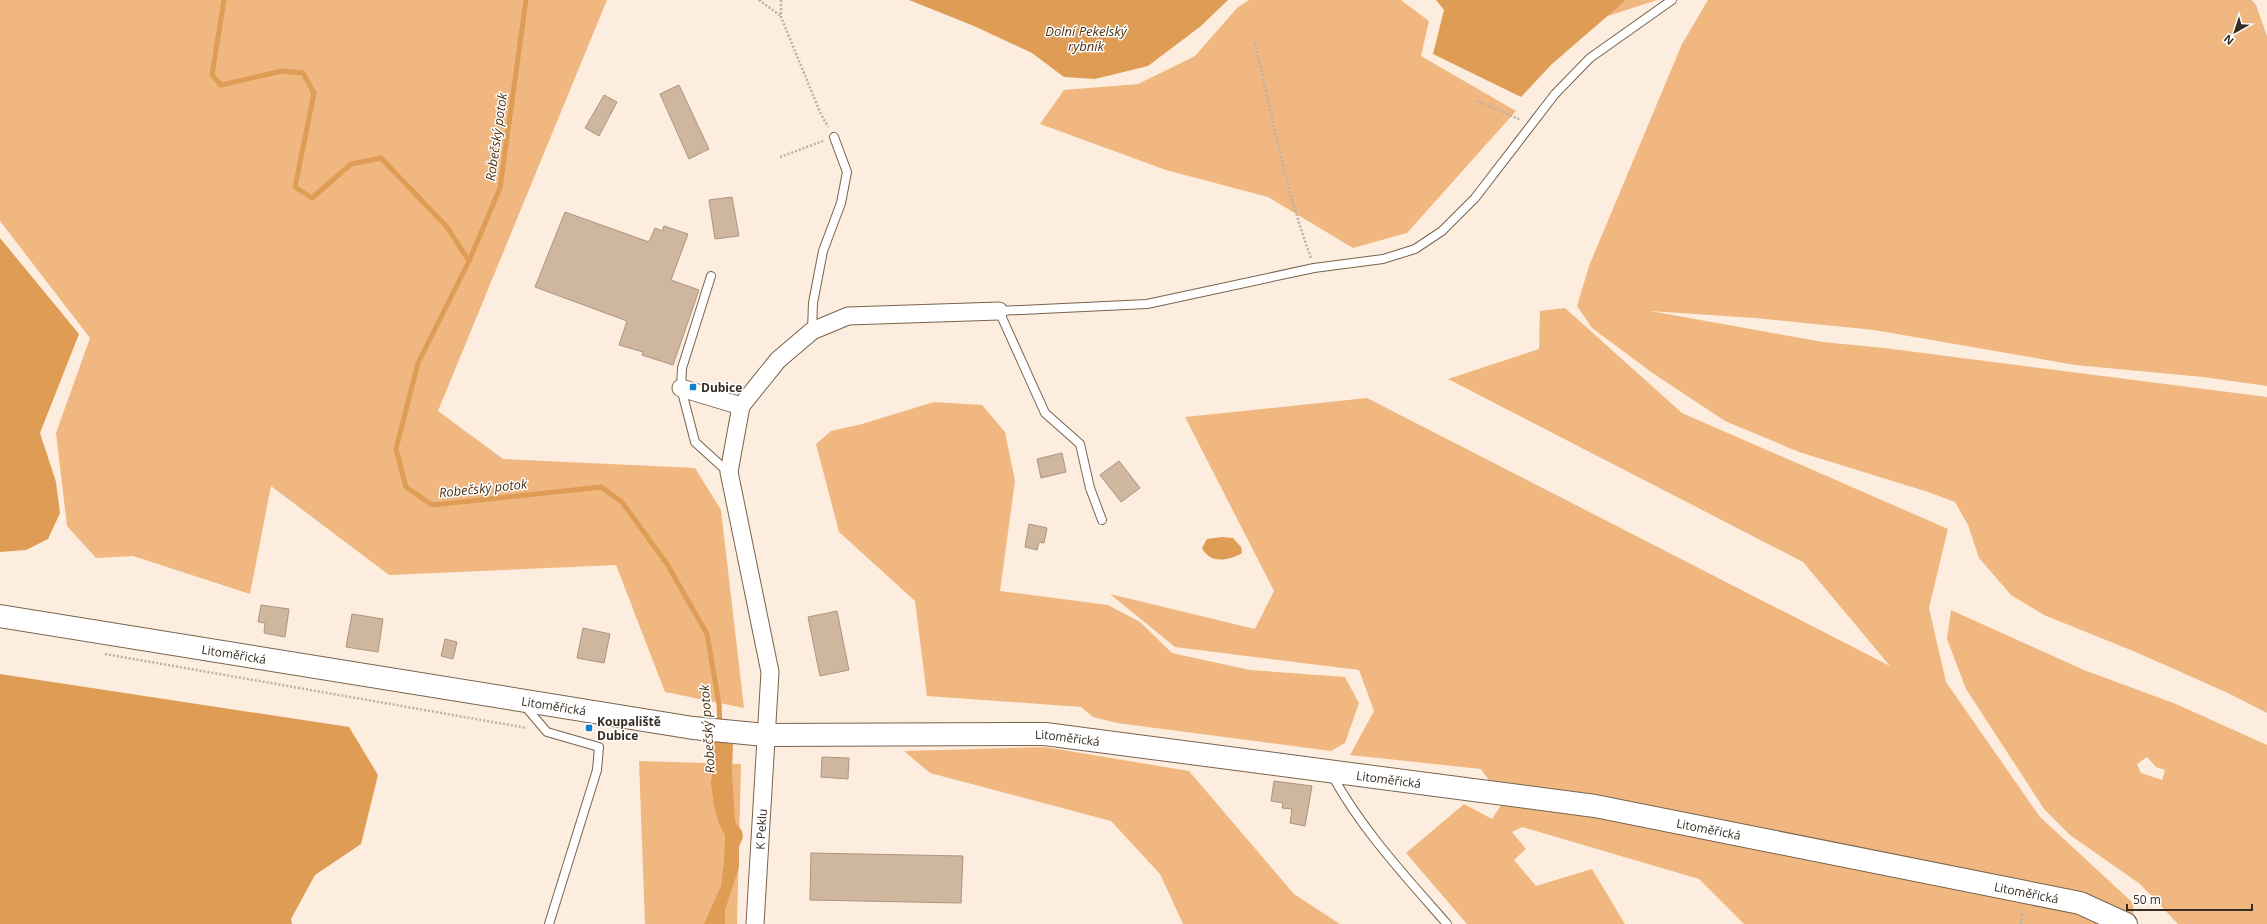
<svg xmlns="http://www.w3.org/2000/svg" width="2267" height="924" viewBox="0 0 2267 924" font-family="'Open Sans',sans-serif">
	<rect width="100%" height="100%" fill="#fdeddf"/>
	<g fill="#f0b880" fill-rule="evenodd">
		<polygon points="0,0 607,0 438,411 503,459 695,468 721,510 744,708 665,692 616,565 389,575 271,486 250,594 133,556 96,558 67,526 56,433 90,338 0,221"/>
		<polygon points="1249,0 1401,0 1429,21 1421,56 1516,111 1407,233 1353,248 1268,197 1166,170 1040,124 1064,90 1138,84 1195,56 1237,8"/>
		<polygon points="1626,0 1657,0 1605,17"/>
		<polygon points="1708,0 2252,0 2256,5 2267,36 2267,386 2203,377 2075,365 1874,330 1755,318 1650,311 1823,342 1884,348 2267,397 2267,713 2228,693 2138,653 2044,615 2011,595 1979,558 1968,525 1955,502 1928,492 1799,452 1725,421 1654,374 1592,328 1577,306 1589,266 1682,44"/>
		<polygon points="1565,308 1682,413 1948,529 1929,608 1946,682 2040,817 2133,903 2134,924 1744,924 1699,879 1522,827 1512,832 1526,849 1514,860 1536,886 1592,869 1625,924 1467,924 1406,853 1464,804 1492,819 1501,805 1507,806 1481,769 1350,755 1374,711 1359,670 1175,647 1110,594 1255,629 1274,591 1185,417 1367,398 1890,666 1803,562 1448,379 1539,349 1540,311"/>
		<polygon points="934,402 982,405 1005,432 1015,481 1000,591 1108,605 1140,622 1172,653 1250,670 1345,677 1359,703 1345,743 1331,751 1117,723 1093,717 1081,707 927,696 915,601 839,532 816,444 831,431 862,424"/>
		<path d="M 1951,610 L 2084,670 L 2176,704 L 2267,745 L 2267,924 L 2178,924 L 2140,884 L 2070,835 L 2044,809 L 1966,689 L 1947,639 ZM 2147,757 L 2156,767 L 2165,770 L 2162,780 L 2141,773 L 2137,764 Z"/>
		<polygon points="1045,747 1189,771 1294,894 1340,924 1183,924 1160,874 1111,821 930,773 904,751"/>
		<polygon points="639,761 741,764 737,924 645,924"/>
	</g>
	<g fill="#de9c55">
		<polygon points="909,0 1228,0 1201,26 1148,66 1095,79 1064,77 1032,53 974,26"/>
		<polygon points="1436,0 1626,0 1552,64 1521,97 1433,54 1444,10"/>
		<polygon points="0,238 79,334 40,433 56,482 60,513 48,539 26,550 0,552"/>
		<path d="M 1222,537 L 1233,538 L 1241,547 L 1242,553 C 1228,561 1210,564 1202,548 L 1207,539 Z"/>
		<polygon points="0,674 349,727 378,775 361,844 315,875 291,919 292,924 0,924"/>
		<polygon points="712,741 733,744 732,771 735,822 742,831 743,837 739,847 739,867 725,910 725,924 704,924 721,886 724,863 725,835 719,824 714,806 711,783 714,761"/>
	</g>
	<g fill="none" stroke-linecap="round" stroke-linejoin="round">
		<g stroke="#de9c55" stroke-width="5">
			<polyline points="224,0 212,75 221,85 282,71 303,73 314,93 295,187 312,198 351,164 381,158 447,227 469,261"/>
			<polyline points="526,0 500,188 469,261 418,363 396,449 406,487 432,505 601,487 622,502 667,564 707,634 719,704 720,726"/>
		</g>
	</g>
	<g fill="#cfb79f" stroke="#ad957e">
		<polygon points="679,85 709,149 689,159 660,94"/>
		<polygon points="604,95 617,102 599,136 585,128"/>
		<polygon points="732,197 739,236 715,239 709,200"/>
		<polygon points="565,212 649,242 655,228 662,231 664,226 688,234 671,280 699,290 673,365 642,355 643,352 619,345 627,321 535,287"/>
		<polygon points="1062,453 1066,472 1041,478 1037,459"/>
		<polygon points="1119,461 1140,488 1121,502 1100,475"/>
		<polygon points="1029,524 1047,528 1044,543 1039,542 1037,550 1025,547"/>
		<polygon points="261,605 289,609 285,637 264,633 265,623 258,622"/>
		<polygon points="837,611 849,670 820,676 808,617"/>
		<polygon points="352,614 383,619 378,652 346,647"/>
		<polygon points="583,628 610,634 604,663 577,658"/>
		<polygon points="445,639 457,642 453,659 441,656"/>
		<polygon points="822,757 849,758 848,779 821,777"/>
		<polygon points="1274,781 1312,786 1305,826 1290,823 1292,809 1282,808 1283,803 1271,801"/>
		<polygon points="811,853 963,856 961,903 810,900"/>
	</g>
	<g fill="none" stroke-linecap="round" stroke-linejoin="round">
		<defs>
			<g id="lane">
				<polyline points="711,276 682,368 681,388 695,442 728,472"/>
				<polyline points="812,331 813,303 823,251 841,203 847,172 834,137"/>
				<polyline points="1102,520 1090,488 1080,444 1045,413 999,311 1147,304 1314,268 1383,259 1415,249 1442,231 1475,198 1555,94 1590,58 1672,0"/>
				<polyline points="524,705 547,732 599,747 597,770 549,924"/>
				<path d="M 1332,775 C 1362,830 1406,877 1447,924"/>
			</g>
			<g id="street">
				<polyline points="681,388 741,406"/>
				<path id="s1" d="M 755,924 L 770,672 L 729,472 L 741,406 L 778,360 L 812,331 L 848,316 L 999,311"/>
			</g>
			<g id="secondary">
				<path id="s2" d="M 0,616 L 693,728 L 765,735 L 1045,734 L 1595,806 L 2080,903 L 2126,924"/>
			</g>
		</defs>
		<use href="#lane" stroke="#79634d" stroke-width="10"/>
		<use href="#street" stroke="#79634d" stroke-width="19"/>
		<use href="#secondary" stroke="#79634d" stroke-width="24"/>
		<g stroke="#beb0a3" stroke-width="2.5" stroke-dasharray="2 2" stroke-linecap="butt">
			<polyline points="759,0 781,16"/>
			<polyline points="781,0 781,17 820,112 828,127"/>
			<path d="M 1255,43 C 1272,115 1285,188 1311,258"/>
			<polyline points="1477,101 1521,120"/>
			<polyline points="780,157 823,141"/>
			<polyline points="105,654 527,728"/>
			<polyline points="2021,924 2023,911"/>
		</g>
		<use href="#lane" stroke="#fff" stroke-width="8"/>
		<use href="#street" stroke="#fff" stroke-width="17"/>
		<use href="#secondary" stroke="#fff" stroke-width="22"/>
	</g>
	<g fill="#1280ca" stroke="#fff" stroke-width="1.5">
		<rect x="689" y="383" width="8" height="8" rx="2"/>
		<rect x="585" y="724" width="8" height="8" rx="2"/>
	</g>
	<g text-anchor="middle" dominant-baseline="central" stroke-width="3" stroke-linejoin="round" paint-order="stroke">
		<g font-size="12" font-weight="bold" fill="#362d23" stroke="#fff" text-anchor="start">
			<text x="701" y="387">Dubice</text>
			<text x="597" y="721">Koupaliště<tspan x="597" dy="14">Dubice</tspan></text>
		</g>
		<g font-size="12" fill="#362d23" stroke="#fff">
			<text stroke="none"><textPath href="#s2" startOffset="237">Litoměřická</textPath></text>
			<text stroke="none"><textPath href="#s2" startOffset="561">Litoměřická</textPath></text>
			<text stroke="none"><textPath href="#s2" startOffset="1077">Litoměřická</textPath></text>
			<text stroke="none"><textPath href="#s2" startOffset="1401">Litoměřická</textPath></text>
			<text stroke="none"><textPath href="#s2" startOffset="1725">Litoměřická</textPath></text>
			<text stroke="none"><textPath href="#s1" startOffset="95">K Peklu</textPath></text>
			<text stroke="none"><textPath href="#s2" startOffset="2049">Litoměřická</textPath></text>
		</g>
		<g font-size="13" font-style="italic" fill="#4c3112" stroke="#fff">
			<text x="1086" y="31">Dolní Pekelský<tspan x="1086" dy="15">rybník</tspan></text>
			<text transform="translate(496 137) rotate(-82)">Robečský potok</text>
			<text transform="translate(483 488) rotate(-6)">Robečský potok</text>
			<text transform="translate(707 729) rotate(-94)">Robečský potok</text>
		</g>
	</g>
	<g transform="translate(2235 32) rotate(219)" stroke="#ffffff" stroke-width="3" paint-order="stroke">
	<path d="M0-3L7 15L0 10L-7 15Z" fill="#362d23"/>
	<text y="-6" font-size="11" font-weight="bold" text-anchor="middle" fill="#362d23">N</text>
	</g>
	<path d="M2127 904v6h125v-6" fill="none" stroke="#362d23" stroke-width="2"/>
	<text x="2133" y="904" font-size="12" fill="#362d23" stroke="#ffffff" stroke-width="3" paint-order="stroke">50 m</text>
</svg>
